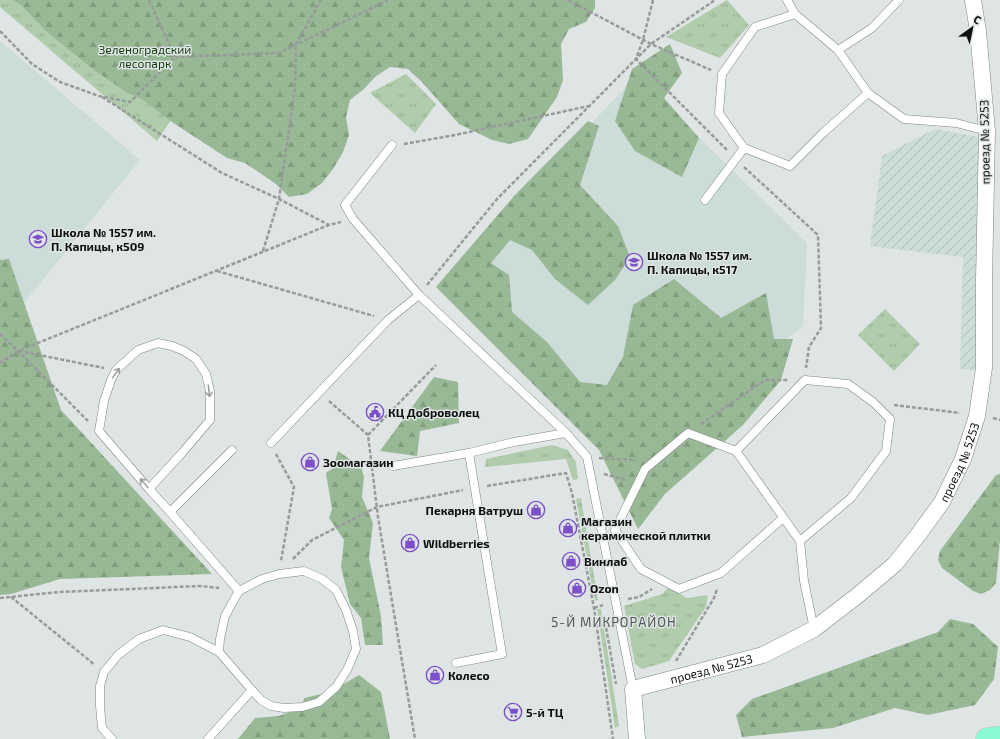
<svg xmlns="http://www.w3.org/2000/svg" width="1000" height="739" viewBox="0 0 1000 739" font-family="'Exo 2',sans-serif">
	<defs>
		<pattern id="industrial-furrows" width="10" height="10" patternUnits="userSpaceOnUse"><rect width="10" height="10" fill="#cbdcd9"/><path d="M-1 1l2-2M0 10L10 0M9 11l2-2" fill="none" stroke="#adbcb9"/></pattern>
		<pattern id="grass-tufts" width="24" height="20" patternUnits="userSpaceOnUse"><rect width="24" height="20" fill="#b0ccac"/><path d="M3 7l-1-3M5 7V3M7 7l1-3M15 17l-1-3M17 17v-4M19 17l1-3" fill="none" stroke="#96ae93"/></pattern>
		<pattern id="forest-firs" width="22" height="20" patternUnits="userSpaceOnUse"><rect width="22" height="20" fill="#99b895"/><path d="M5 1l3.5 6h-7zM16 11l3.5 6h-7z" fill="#839d7f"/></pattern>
	</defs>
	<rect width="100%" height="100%" fill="#dee5e4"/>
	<g fill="#cbdcd9">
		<polygon points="0,41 140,160 6,325 0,319"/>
		<polygon points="636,76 807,243 803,326 636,455 444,282"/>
	</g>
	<polygon fill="url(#industrial-furrows)" points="935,129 979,137 977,370 960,369 963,257 870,246 882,156"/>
	<g fill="url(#grass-tufts)">
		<polygon points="0,0 251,0 157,141 0,7"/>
		<polygon points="727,0 749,25 720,58 666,37"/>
		<polygon points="406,74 436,104 415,133 370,93"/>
		<polygon points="885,309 920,344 894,371 858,335"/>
		<polygon points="552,445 568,450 576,462 578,479 573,480 566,459 485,467 486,459"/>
		<polygon points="581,498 598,600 595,601 576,499"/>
		<polygon points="669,587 687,598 708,595 706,607 669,661 642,669 635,664 624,606 662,594"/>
		<polygon points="597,609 601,609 619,726 615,728"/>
	</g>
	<g fill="url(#forest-firs)">
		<polygon points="13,0 595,0 595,8 586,22 569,29 561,44 563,80 557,97 528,139 509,144 492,140 459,124 422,82 408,69 390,67 375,77 364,89 350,100 346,117 349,135 343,152 333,169 322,183 307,194 289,197 276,184 245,163 227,158 172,122 142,99 126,92 94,70 46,31 21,5"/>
		<polygon points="670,44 682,73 664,98 699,138 682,177 635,151 615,121 632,69"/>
		<polygon points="588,121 599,126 580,185 618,226 630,257 615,280 588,305 555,279 532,250 510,240 491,263 509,275 512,312 547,342 580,382 607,385 623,357 633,305 674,279 721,318 766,293 774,339 793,339 781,380 743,425 665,494 638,529 599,450 436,287 514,196"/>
		<polygon points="9,259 61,410 212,574 60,579 11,594 0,595 0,260"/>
		<polygon points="434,377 458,382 459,423 420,431 417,456 380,451"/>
		<polygon points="338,451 361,467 364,477 362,497 373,523 369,558 381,616 383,645 365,645 361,618 350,604 341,567 344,540 329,518 332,509 326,473 333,468"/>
		<polygon points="1000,474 1000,540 996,583 990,590 981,594 973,591 942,568 938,560 940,551 996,475"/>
		<polygon points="950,619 973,624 998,647 994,679 975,705 928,715 895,708 833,728 742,737 736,715 752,699 938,632"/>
		<polygon points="359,675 381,692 390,739 238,739 255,718 279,716 302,707 304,698 330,692"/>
	</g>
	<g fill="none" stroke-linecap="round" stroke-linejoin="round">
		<defs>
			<g id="service">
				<polyline points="787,0 795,14"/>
				<polyline points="838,50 872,28 899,0"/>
				<polyline points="868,93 823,133 790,166 744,148 719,113 722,74 755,27 795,14 838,50 868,93 904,119 956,123 987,131"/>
				<polyline points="392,145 345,205 353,219 419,295 566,433 587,457 633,689"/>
				<polyline points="705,200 744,148"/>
				<polyline points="271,443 388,320 419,295"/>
				<polyline points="736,451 688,433 645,469 615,530 641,569 679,589 721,573 783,518"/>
				<polyline points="393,466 469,453 514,442 566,433"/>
				<polyline points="149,489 182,453 210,420 210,391 206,374 196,359 184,351 172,346 158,343 138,350 116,370 111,380 104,401 99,431 149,489 170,512"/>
				<polyline points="800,541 851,498 886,451 890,419 873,402 848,384 805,380 736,451 800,541 804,581 814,629"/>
				<polyline points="239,591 262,579 279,574 304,571 322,579 336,590 346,610 353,631 356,649 347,670 336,687 319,702 302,707 284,708 271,706 261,700 252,690"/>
				<polyline points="456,663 502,654 469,453"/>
				<polyline points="112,739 102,728 100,706 100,686 104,672 118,655 139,639 163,630 190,637 219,652"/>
				<polyline points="208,739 252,690 219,652 220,639 225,616 239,591 170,512 232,450"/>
			</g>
			<g id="minor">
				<path id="s1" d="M 637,739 L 633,689 L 763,655 L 814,629 L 857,596 L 895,564 L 918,535 L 942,502 L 963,459 L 977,416 L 984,368 L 984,281 L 987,131 L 978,31 L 973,0"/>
			</g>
			<polyline id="primary" points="987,739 1000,737"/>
		</defs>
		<use href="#service" stroke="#7e8584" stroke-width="9"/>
		<use href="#minor" stroke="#7e8584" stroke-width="17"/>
		<use href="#primary" stroke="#c1c1c1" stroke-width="23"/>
		<g stroke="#979c9b" stroke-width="2.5" stroke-dasharray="4 2" stroke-linecap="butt">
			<polyline points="149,0 175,57"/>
			<polyline points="568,0 651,44 711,70"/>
			<polyline points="653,0 643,40 636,59 728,151"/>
			<polyline points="0,31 32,64 60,82 99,96 130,102 175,57 279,53 388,0"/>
			<polyline points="102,97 222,173 279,199 329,225"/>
			<polyline points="404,144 455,135 589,106"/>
			<polyline points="744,167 818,235 821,328 809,347 806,368"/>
			<polyline points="263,251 279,199 295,88 296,44 321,0"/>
			<polyline points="217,271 374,316"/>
			<polyline points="427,285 497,199 636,59 651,44 715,0"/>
			<polyline points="0,334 18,351 88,421"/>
			<polyline points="19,351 104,368"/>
			<polyline points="0,363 18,351 329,225 341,222"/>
			<polyline points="329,401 368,435 378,517 415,739"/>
			<polyline points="894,405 960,413"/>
			<polyline points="993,418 1000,420"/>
			<polyline points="701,424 765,380 788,380"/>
			<polyline points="368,435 436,365"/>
			<polyline points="276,454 294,487 281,561"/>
			<polyline points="599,458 636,460"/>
			<polyline points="604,474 626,480"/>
			<polyline points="487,486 566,473 572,493 594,608 613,739"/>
			<polyline points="293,559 312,540 377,507 463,490"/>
			<polyline points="11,597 95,665"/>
			<polyline points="0,598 59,592 200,586 219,588"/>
			<polyline points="628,599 639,597 652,589"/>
			<polyline points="594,608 603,605"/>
			<polyline points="604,616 616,684"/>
			<polyline points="676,661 714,598 717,589"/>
		</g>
		<use href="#service" stroke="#fff" stroke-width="8"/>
		<use href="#minor" stroke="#fff" stroke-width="16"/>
		<use href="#primary" stroke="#89fad3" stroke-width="22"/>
	</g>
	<defs><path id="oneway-shaft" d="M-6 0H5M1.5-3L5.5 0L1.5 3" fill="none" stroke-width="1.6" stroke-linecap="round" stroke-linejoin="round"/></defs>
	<g stroke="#9fa0a0">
		<use href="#oneway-shaft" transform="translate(116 373) rotate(-54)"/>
		<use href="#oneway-shaft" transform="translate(209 391) rotate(83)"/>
		<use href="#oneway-shaft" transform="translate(144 483) rotate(-131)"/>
	</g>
	<defs>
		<symbol id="school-ring" viewBox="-11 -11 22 22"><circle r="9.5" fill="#dee5e4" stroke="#7d50c9" stroke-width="1.5"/><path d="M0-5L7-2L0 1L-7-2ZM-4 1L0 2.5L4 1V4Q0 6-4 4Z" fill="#7d50c9"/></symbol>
		<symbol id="civic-ring" viewBox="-11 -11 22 22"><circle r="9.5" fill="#dee5e4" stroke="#7d50c9" stroke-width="1.5"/><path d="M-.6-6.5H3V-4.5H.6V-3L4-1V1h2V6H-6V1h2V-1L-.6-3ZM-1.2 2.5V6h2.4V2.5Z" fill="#7d50c9"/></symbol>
		<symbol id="shop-ring" viewBox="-11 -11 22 22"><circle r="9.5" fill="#dee5e4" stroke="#7d50c9" stroke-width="1.5"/><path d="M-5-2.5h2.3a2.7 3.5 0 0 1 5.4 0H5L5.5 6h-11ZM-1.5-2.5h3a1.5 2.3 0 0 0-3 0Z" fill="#7d50c9"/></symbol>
		<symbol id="supermarket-ring" viewBox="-11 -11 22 22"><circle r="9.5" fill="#dee5e4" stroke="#7d50c9" stroke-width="1.5"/><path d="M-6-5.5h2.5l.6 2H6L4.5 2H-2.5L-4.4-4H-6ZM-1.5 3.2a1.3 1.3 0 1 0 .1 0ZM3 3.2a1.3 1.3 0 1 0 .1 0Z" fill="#7d50c9"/></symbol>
	</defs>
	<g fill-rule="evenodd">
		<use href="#school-ring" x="28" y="229" width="20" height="20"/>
		<use href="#school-ring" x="624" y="252" width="20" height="20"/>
		<use href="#civic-ring" x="365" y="402" width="20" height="20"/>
		<use href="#shop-ring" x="300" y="452" width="20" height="20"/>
		<use href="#shop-ring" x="526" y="500" width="20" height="20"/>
		<use href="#shop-ring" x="558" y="518" width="20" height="20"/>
		<use href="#shop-ring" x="400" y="533" width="20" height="20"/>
		<use href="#shop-ring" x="561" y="551" width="20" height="20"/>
		<use href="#shop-ring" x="567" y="578" width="20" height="20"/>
		<use href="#shop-ring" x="425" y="665" width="20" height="20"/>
		<use href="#supermarket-ring" x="503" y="702" width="20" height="20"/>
	</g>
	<g text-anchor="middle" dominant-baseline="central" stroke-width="3" stroke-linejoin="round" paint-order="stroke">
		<g font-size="12" fill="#103b0b" stroke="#dee5e4">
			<text x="145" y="49">Зеленоградский<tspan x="145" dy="14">лесопарк</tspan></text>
		</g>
		<g font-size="12" fill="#0f1111" stroke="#dee5e4">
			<text transform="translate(984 142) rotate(-91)">проезд № 5253</text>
			<text stroke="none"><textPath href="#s1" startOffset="467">проезд № 5253</textPath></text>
			<text stroke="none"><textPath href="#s1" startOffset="131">проезд № 5253</textPath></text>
		</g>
		<g font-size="12" font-weight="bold" fill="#0f1111" stroke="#dee5e4" text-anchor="start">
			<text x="51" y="232">Школа № 1557 им.<tspan x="51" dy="14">П. Капицы, к509</tspan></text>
			<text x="647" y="255">Школа № 1557 им.<tspan x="647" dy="14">П. Капицы, к517</tspan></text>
			<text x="388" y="412">КЦ Доброволец</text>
			<text x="323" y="462">Зоомагазин</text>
			<text x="523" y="510" text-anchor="end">Пекарня Ватруш</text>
			<text x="581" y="521">Магазин<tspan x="581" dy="14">керамической плитки</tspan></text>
			<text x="423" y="543">Wildberries</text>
			<text x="584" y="561">Винлаб</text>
			<text x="590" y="588">Ozon</text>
			<text x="448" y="675">Колесо</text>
			<text x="526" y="712">5-й ТЦ</text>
		</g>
		<g font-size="13" letter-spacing="1" fill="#525857" stroke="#dee5e4">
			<text x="614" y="622">5-Й МИКРОРАЙОН</text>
		</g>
	</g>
	<g transform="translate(972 28) rotate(33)" stroke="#dee5e4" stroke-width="3" paint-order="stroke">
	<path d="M0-3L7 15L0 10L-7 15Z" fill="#0f1111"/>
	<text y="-6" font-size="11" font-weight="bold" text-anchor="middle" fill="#0f1111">С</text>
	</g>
</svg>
